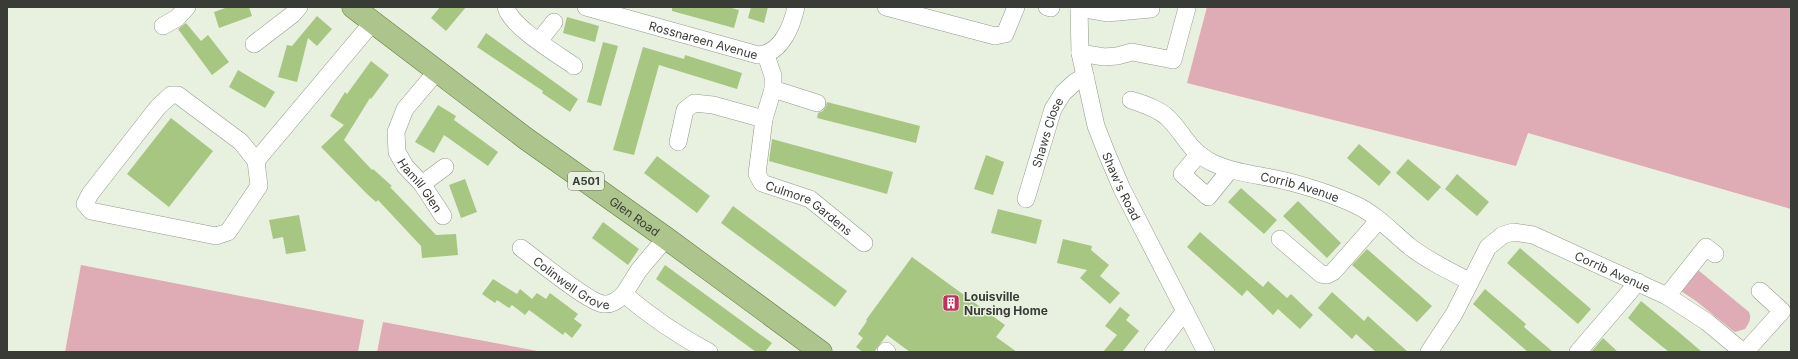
<svg xmlns="http://www.w3.org/2000/svg" width="1798" height="359" viewBox="0 0 1798 359" font-family="Inter,sans-serif">
	<rect width="100%" height="100%" fill="#e8f0e0"/>
	<g fill="#dfabb5">
		<polygon points="1207,7 1791,7 1791,209 1528,133 1516,166 1187,83"/>
		<polygon points="81,265 364,320 358,352 65,352"/>
		<path d="M 1698,270 L 1749,312 C 1752,319 1749,323 1745,329 L 1735,332 L 1732,330 L 1696,301 L 1681,291 Z"/>
		<polygon points="383,322 543,352 377,352"/>
	</g>
	<g fill="#a7c682">
		<polygon points="228,7 249,7 252,16 219,28 214,12"/>
		<polygon points="440,7 466,7 446,31 431,18"/>
		<polygon points="672,7 728,7 739,10 734,28 672,11"/>
		<polygon points="751,7 768,7 764,23 748,18"/>
		<polygon points="317,16 332,29 317,46 308,38 297,82 278,77 287,45 292,46"/>
		<polygon points="567,17 599,26 595,42 563,33"/>
		<polygon points="186,23 201,41 208,35 229,62 212,75 178,29"/>
		<polygon points="486,33 578,99 570,112 542,93 543,91 477,47"/>
		<polygon points="603,42 618,46 601,106 587,102"/>
		<polygon points="643,47 684,59 685,55 742,73 737,89 659,65 634,155 613,150"/>
		<polygon points="371,61 389,75 371,99 370,98 344,140 372,170 373,169 392,186 390,187 436,235 456,234 458,255 422,258 421,246 378,200 376,202 367,194 321,147 344,125 330,116 345,92 347,94"/>
		<polygon points="238,70 275,92 265,108 229,87"/>
		<polygon points="827,102 920,126 916,143 817,118 818,113 823,111 826,106"/>
		<polygon points="438,105 456,116 454,120 498,152 488,166 444,135 434,153 415,142"/>
		<polygon points="171,118 213,151 169,207 127,174"/>
		<polygon points="772,139 893,172 887,194 769,161"/>
		<polygon points="1359,144 1391,172 1379,186 1347,158"/>
		<polygon points="986,155 1004,162 993,195 974,189"/>
		<polygon points="657,156 710,196 697,213 644,173"/>
		<polygon points="1408,159 1441,187 1428,201 1396,173"/>
		<polygon points="1457,174 1489,202 1477,216 1445,189"/>
		<polygon points="465,179 477,212 461,218 449,185"/>
		<polygon points="1241,188 1277,220 1264,234 1228,202"/>
		<polygon points="1298,201 1341,243 1327,258 1283,216"/>
		<polygon points="733,206 847,291 835,307 721,223"/>
		<polygon points="998,209 1042,220 1036,244 991,233"/>
		<polygon points="299,215 306,251 286,254 283,237 273,239 269,220"/>
		<polygon points="603,222 639,249 628,265 592,238"/>
		<polygon points="1200,232 1263,287 1268,281 1287,298 1291,294 1313,315 1300,329 1278,309 1273,315 1247,290 1242,296 1187,247"/>
		<polygon points="1063,239 1092,246 1091,250 1109,265 1100,276 1120,293 1110,304 1080,278 1087,270 1057,263"/>
		<polygon points="1520,248 1591,309 1578,324 1507,263"/>
		<polygon points="1367,249 1432,306 1417,322 1352,265"/>
		<polygon points="912,257 1005,325 996,337 1017,352 910,352 887,335 874,352 863,352 856,347 863,338 858,334 867,321 866,320"/>
		<polygon points="665,265 772,343 765,352 756,352 656,279"/>
		<polygon points="493,279 517,294 520,289 532,299 537,293 546,299 550,293 578,314 574,319 582,325 572,338 565,332 563,335 529,310 525,315 512,305 509,308 497,300 495,303 482,294"/>
		<polygon points="1485,289 1526,324 1524,327 1553,352 1528,352 1473,304"/>
		<polygon points="1332,292 1364,321 1368,316 1408,352 1376,352 1356,334 1352,339 1318,308"/>
		<polygon points="1641,301 1681,334 1702,352 1669,352 1637,326 1628,318"/>
		<polygon points="1120,307 1130,315 1126,320 1139,331 1122,352 1103,352 1117,335 1105,326"/>
		<polygon points="1603,338 1618,352 1591,352"/>
	</g>
	<g fill="none" stroke-linecap="round" stroke-linejoin="round">
		<defs>
			<g id="minor">
				<path d="M 506,7 C 511,27 556,53 574,66"/>
				<path id="s1" d="M 586,7 L 758,55 C 781,54 792,26 796,7"/>
				<polyline points="886,7 995,36 1005,34 1016,7"/>
				<polyline points="1047,7 1051,8"/>
				<path id="s2" d="M 1079,7 L 1080,53 L 1096,126 L 1107,154 L 1122,189 L 1206,352"/>
				<polyline points="1079,8 1107,13 1151,9 1151,7"/>
				<polyline points="163,26 177,18 187,7"/>
				<polyline points="539,41 554,22"/>
				<polyline points="254,44 293,14 299,7"/>
				<polyline points="1080,53 1104,57 1117,56 1132,52 1173,60 1187,8"/>
				<path id="s3" d="M 766,55 L 773,76 L 773,89 L 764,119 L 757,174 L 762,183 L 810,199 L 864,243"/>
				<path id="s4" d="M 437,71 L 405,109 L 396,132 L 397,152 L 405,166 L 422,184 L 443,216"/>
				<polyline points="773,89 817,103"/>
				<path id="s5" d="M 1131,100 C 1143,104 1157,108 1167,117 C 1185,134 1187,150 1213,163 C 1232,172 1252,174 1272,178 C 1298,183 1332,194 1356,205 C 1377,215 1392,232 1409,246 C 1427,260 1449,271 1469,281"/>
				<polyline points="678,142 685,110 694,103 713,105 764,119"/>
				<polyline points="1198,155 1182,174 1208,197 1230,170"/>
				<polyline points="256,161 241,142 178,95 171,95 158,107 90,194 85,204 91,211 216,236 228,232 259,186 256,161 372,23"/>
				<polyline points="422,184 445,167"/>
				<path id="s6" d="M 1026,199 L 1053,109 L 1063,93 L 1075,82 L 1085,76"/>
				<path d="M 666,238 L 639,270 L 624,294 C 650,316 679,336 709,352"/>
				<polyline points="1280,239 1321,274 1327,275 1333,272 1379,220"/>
				<path id="s7" d="M 521,248 C 536,259 588,302 603,304 C 612,305 618,300 624,294"/>
				<polyline points="1667,296 1706,247 1715,254"/>
				<polyline points="886,351 887,352"/>
				<polyline points="1153,352 1185,311"/>
				<path id="s8" d="M 1429,352 L 1454,314 L 1488,247 L 1503,235 L 1513,232 L 1533,235 L 1667,296 L 1707,322 L 1743,352"/>
				<polyline points="1578,352 1638,282"/>
				<polyline points="1745,352 1782,311 1760,291"/>
			</g>
			<g id="major">
				<path id="s9" d="M 353,7 L 525,138 L 666,238 L 821,352"/>
			</g>
		</defs>
		<use href="#minor" stroke="#939b8b" stroke-width="18"/>
		<use href="#major" stroke="#617b3d" stroke-width="23"/>
		<use href="#minor" stroke="#fff" stroke-width="17"/>
		<use href="#major" stroke="#adc48d" stroke-width="22"/>
	</g>
	<defs>
		<symbol id="building-square" viewBox="-11 -11 22 22"><rect x="-9" y="-9" width="18" height="18" rx="4" fill="#bf315e" stroke="#e8f0e0"/><path d="M-4-6H4V6H1V3H-1V6H-4ZM-2.5-4.3h1.7v1.8h-1.7ZM.8-4.3h1.7v1.8H.8ZM-2.5-1h1.7V.8h-1.7ZM.8-1h1.7V.8H.8Z" fill="#fff"/></symbol>
	</defs>
	<g fill-rule="evenodd">
		<use href="#building-square" x="941" y="293" width="20" height="20"/>
	</g>
	<g text-anchor="middle" dominant-baseline="central" stroke-width="3" stroke-linejoin="round" paint-order="stroke">
		<rect fill="#e8f0e0" stroke="#6e7269" stroke-width="1" x="568" y="172" width="36" height="18" rx="3"/>
		<g font-size="11" font-weight="bold" fill="#393c36">
			<text x="586" y="181">A501</text>
		</g>
		<g font-size="12" fill="#393c36" stroke="#e8f0e0">
			<text stroke="none"><textPath href="#s1" startOffset="122">Rossnareen Avenue</textPath></text>
			<text stroke="none"><textPath href="#s6" startOffset="70">Shaws Close</textPath></text>
			<text stroke="none"><textPath href="#s4" startOffset="135">Hamill Glen</textPath></text>
			<text stroke="none"><textPath href="#s2" startOffset="186">Shaw's Road</textPath></text>
			<text stroke="none"><textPath href="#s5" startOffset="196">Corrib Avenue</textPath></text>
			<text stroke="none"><textPath href="#s3" startOffset="186">Culmore Gardens</textPath></text>
			<text stroke="none"><textPath href="#s9" startOffset="351">Glen Road</textPath></text>
			<text stroke="none"><textPath href="#s8" startOffset="258">Corrib Avenue</textPath></text>
			<text stroke="none"><textPath href="#s7" startOffset="62">Colinwell Grove</textPath></text>
		</g>
		<g font-size="12" font-weight="bold" fill="#393c36" stroke="#e8f0e0" text-anchor="start">
			<text x="964" y="296">Louisville<tspan x="964" dy="14">Nursing Home</tspan></text>
		</g>
	</g>
	<rect width="1798" height="359" fill="none" stroke="#393c36" stroke-width="16"/>
</svg>
